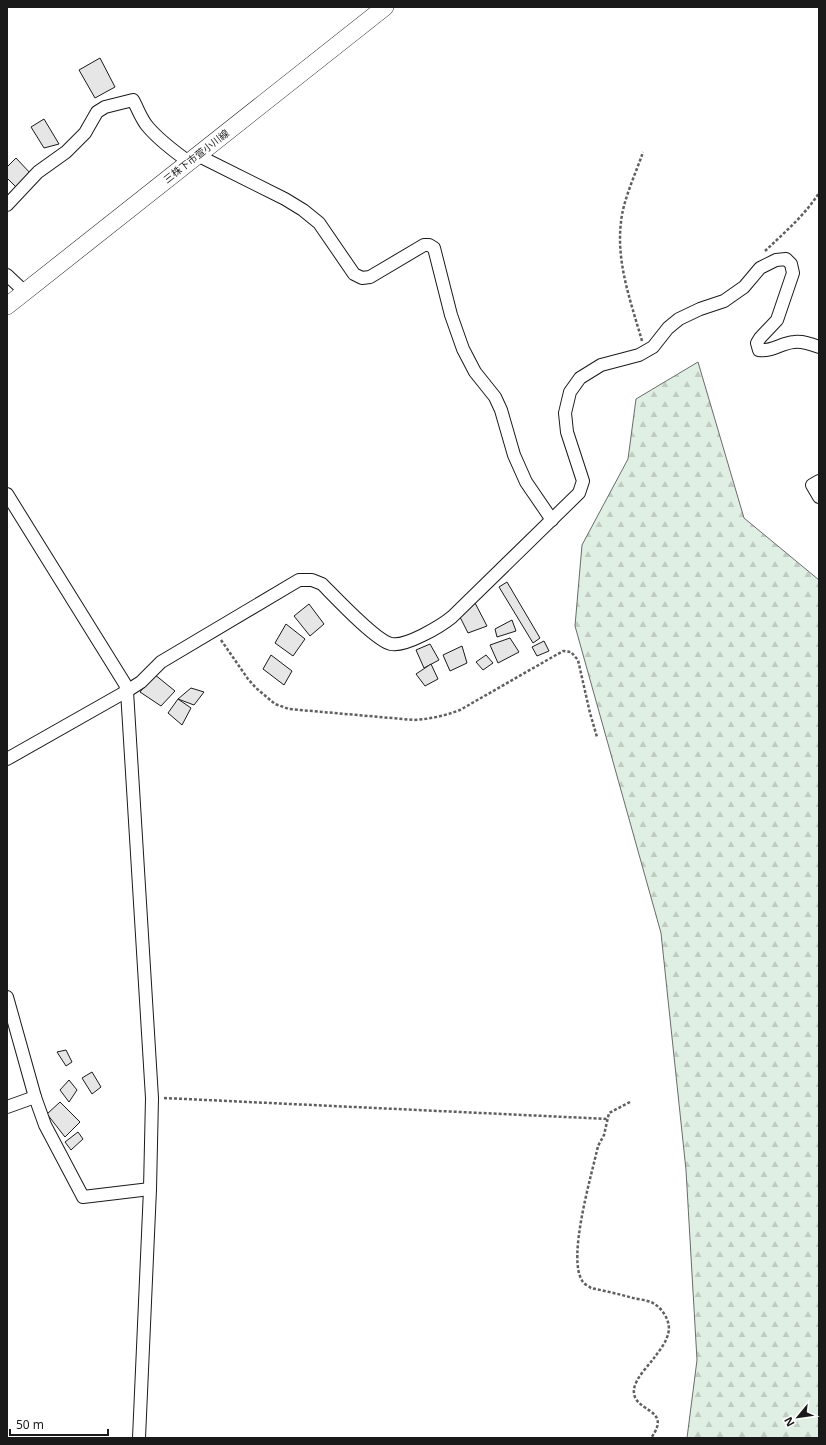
<svg xmlns="http://www.w3.org/2000/svg" width="826" height="1445" viewBox="0 0 826 1445" font-family="'Noto Sans','Noto Sans JP',sans-serif">
	<defs>
		<pattern id="forest-firs" width="22" height="20" patternUnits="userSpaceOnUse"><rect width="22" height="20" fill="#e0efe3"/><path d="M5 1l3.5 6h-7zM16 11l3.5 6h-7z" fill="#c0ccc2"/></pattern>
	</defs>
	<rect width="100%" height="100%" fill="#fff"/>
	<polygon fill="url(#forest-firs)" stroke="#6a6a6a" points="698,362 744,518 819,580 819,1438 687,1438 697,1360 686,1170 661,933 575,626 582,545 628,459 636,399"/>
	<g fill="#e6e6e6" stroke="#1a1a1a">
		<polygon points="100,58 115,87 95,98 79,70"/>
		<polygon points="44,119 59,144 44,148 31,127"/>
		<polygon points="16,158 32,175 17,188 7,178 7,167"/>
		<polygon points="507,582 540,638 533,643 499,587"/>
		<polygon points="474,601 487,626 468,633 458,613"/>
		<polygon points="309,604 324,624 310,636 294,616"/>
		<polygon points="512,620 516,631 497,637 495,629"/>
		<polygon points="286,624 305,639 293,656 275,643"/>
		<polygon points="510,638 519,652 498,663 490,645"/>
		<polygon points="544,641 549,651 537,656 532,647"/>
		<polygon points="430,644 439,660 424,668 416,650"/>
		<polygon points="462,646 467,663 450,671 443,655"/>
		<polygon points="271,655 292,671 284,685 263,669"/>
		<polygon points="486,655 493,663 483,670 476,662"/>
		<polygon points="431,664 438,679 425,686 416,674"/>
		<polygon points="154,674 175,691 161,706 140,692"/>
		<polygon points="191,688 204,692 194,705 178,699"/>
		<polygon points="178,699 191,708 182,725 168,713"/>
		<polygon points="66,1050 72,1062 66,1066 57,1052"/>
		<polygon points="92,1072 101,1087 92,1094 82,1078"/>
		<polygon points="69,1080 77,1090 69,1102 60,1090"/>
		<polygon points="60,1102 80,1122 65,1137 47,1114"/>
		<polygon points="78,1132 83,1139 71,1150 65,1142"/>
	</g>
	<g fill="none" stroke-linecap="round" stroke-linejoin="round">
		<defs>
			<g id="street">
				<polyline points="197,155 285,199 303,210 319,223 354,274 362,278 370,277 424,245 429,245 434,248 451,315 463,349 475,372 495,397 501,410 514,455 526,482 552,520"/>
				<path d="M 7,205 L 38,172 L 66,152 L 85,133 L 97,112 L 105,107 L 133,100 C 138,109 141,119 148,127 C 160,141 175,152 189,162"/>
				<polyline points="7,275 25,292"/>
				<polyline points="819,481 812,485 819,497"/>
				<polyline points="7,494 125,684 127,691 152,1098 150,1189 139,1438"/>
				<path d="M 7,759 L 127,691 L 141,682 L 161,662 L 299,580 L 312,580 L 322,584 C 335,597 376,641 391,644 C 406,647 441,626 452,617 L 579,493 L 583,481 L 567,432 L 565,413 L 570,392 L 580,378 L 601,365 L 639,355 L 653,347 L 668,328 L 679,319 L 700,309 L 724,301 L 744,287 L 760,268 L 776,260 L 786,259 L 791,264 L 793,273 L 777,320 L 760,338 L 757,343 L 759,350 C 772,352 781,343 794,342 C 803,341 811,344 819,347"/>
				<polyline points="7,997 35,1097 45,1125 83,1197 150,1189"/>
				<polyline points="7,1107 35,1097"/>
			</g>
			<polyline id="secondary" points="7,306 385,7"/>
		</defs>
		<use href="#street" stroke="#1a1a1a" stroke-width="14"/>
		<use href="#secondary" stroke="#1a1a1a" stroke-width="18"/>
		<g stroke="#5f5f5f" stroke-width="2.5" stroke-dasharray="3 2" stroke-linecap="butt">
			<path d="M 765,251 C 784,233 805,215 819,193"/>
			<path d="M 642,341 C 631,302 616,263 621,222 C 623,200 636,173 643,152"/>
			<path d="M 221,640 L 248,679 L 256,688 L 275,704 L 289,709 L 414,720 C 430,719 444,716 460,710 L 563,651 L 571,652 L 578,660 L 590,713 L 597,737"/>
			<polyline points="164,1098 608,1119"/>
			<path d="M 630,1102 L 609,1113 L 604,1135 L 598,1146 C 592,1174 566,1260 583,1282 C 585,1285 589,1286 591,1288 C 605,1291 619,1294 633,1298 C 638,1299 645,1300 651,1302 C 662,1307 672,1322 668,1334 C 666,1343 659,1351 654,1358 C 647,1367 636,1378 634,1389 C 631,1413 674,1407 651,1438"/>
		</g>
		<use href="#street" stroke="#fff" stroke-width="12"/>
		<use href="#secondary" stroke="#fff" stroke-width="17"/>
	</g>
	<g text-anchor="middle" dominant-baseline="central" stroke-width="3" stroke-linejoin="round" paint-order="stroke">
		<g font-size="10" fill="#1a1a1a" stroke="#fff">
			<text transform="translate(196 156) rotate(-38)">三株下市萱小川線</text>
		</g>
	</g>
	<rect width="826" height="1445" fill="none" stroke="#1a1a1a" stroke-width="16"/>
	<g transform="translate(798 1417) rotate(241)" stroke="#ffffff" stroke-width="3" paint-order="stroke">
	<path d="M0-3L7 15L0 10L-7 15Z" fill="#1a1a1a"/>
	<text y="-6" font-size="11" font-weight="bold" text-anchor="middle" fill="#1a1a1a">N</text>
	</g>
	<path d="M10 1429v6h98v-6" fill="none" stroke="#1a1a1a" stroke-width="2"/>
	<text x="16" y="1429" font-size="12" fill="#1a1a1a" stroke="#ffffff" stroke-width="3" paint-order="stroke">50 m</text>
</svg>
